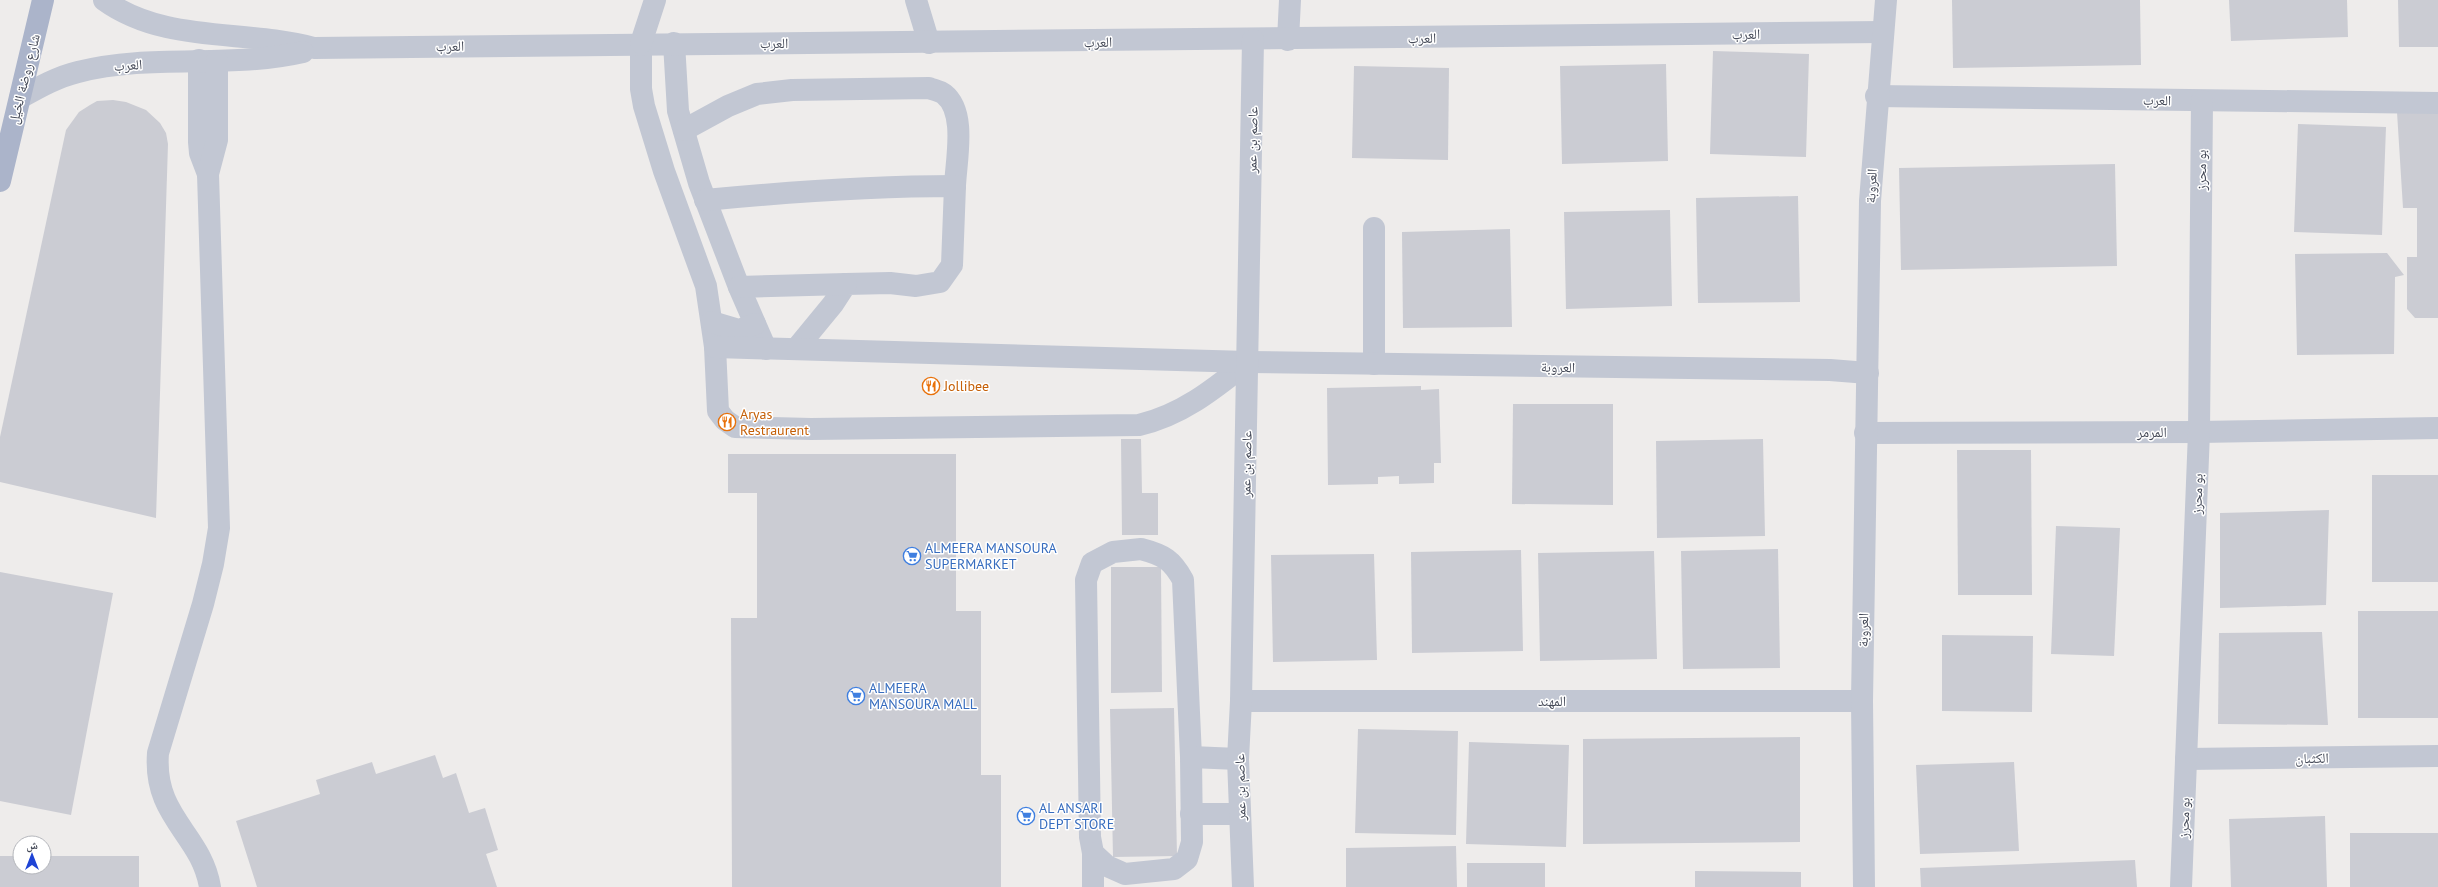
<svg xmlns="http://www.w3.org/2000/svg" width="2438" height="887" viewBox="0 0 2438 887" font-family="'PT Sans','Noto Naskh Arabic',sans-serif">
	<rect width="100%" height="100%" fill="#eeeceb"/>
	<g fill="#cbccd3">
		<polygon points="1952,0 2140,0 2141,65 1953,68"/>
		<polygon points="2229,0 2347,0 2348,37 2231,41"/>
		<polygon points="2398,0 2438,0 2438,47 2399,47"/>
		<polygon points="1713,51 1809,54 1806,157 1710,154"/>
		<polygon points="1666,64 1668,161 1562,164 1560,66"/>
		<polygon points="1354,66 1449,68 1448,160 1352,158"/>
		<polygon points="113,100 126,102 146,110 160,123 166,133 168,144 156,518 0,482 0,437 66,130 79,112 90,105 97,101"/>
		<polygon points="2438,111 2438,318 2415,318 2407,309 2407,257 2417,257 2417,208 2403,208 2397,112"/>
		<polygon points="2298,124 2386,127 2382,235 2294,232"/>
		<polygon points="2115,164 2117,266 1901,270 1899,168"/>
		<polygon points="1798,196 1800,302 1698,303 1696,198"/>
		<polygon points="1670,210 1672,306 1566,309 1564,212"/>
		<polygon points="1510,229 1512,327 1403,328 1402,232"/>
		<polygon points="2387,253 2404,275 2395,277 2394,354 2297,355 2295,254"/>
		<polygon points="1421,386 1421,390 1439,389 1441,463 1434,463 1434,483 1399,484 1399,476 1378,477 1378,484 1328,485 1327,388"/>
		<polygon points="1513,404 1613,404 1613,505 1512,504"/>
		<polygon points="1121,439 1141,439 1142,493 1158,493 1158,535 1122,535"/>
		<polygon points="1763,439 1765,536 1657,538 1656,441"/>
		<polygon points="1957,450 2031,450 2032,595 1958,595"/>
		<polygon points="728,454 956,454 956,611 981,611 981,775 1001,775 1001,887 732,887 731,618 757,618 757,493 728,493"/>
		<rect x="2372" y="475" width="66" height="107"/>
		<polygon points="2329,510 2326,605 2220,608 2220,513"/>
		<polygon points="2056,526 2120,528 2114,656 2051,654"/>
		<polygon points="1778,549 1780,668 1683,669 1681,551"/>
		<polygon points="1521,550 1523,651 1412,653 1411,552"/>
		<polygon points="1654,551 1657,659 1540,661 1538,553"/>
		<polygon points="1374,554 1377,660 1273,662 1271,555"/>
		<polygon points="1111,567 1161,567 1162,692 1111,693"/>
		<polygon points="0,572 113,593 71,815 0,801"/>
		<rect x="2358" y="611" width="80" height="107"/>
		<polygon points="2322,632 2328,725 2218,724 2219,633"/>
		<polygon points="1942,635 2033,636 2032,712 1942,711"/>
		<polygon points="1174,708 1177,856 1113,857 1110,709"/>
		<polygon points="1358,729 1458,731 1456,835 1355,833"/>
		<polygon points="1800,737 1800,842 1583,844 1583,739"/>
		<polygon points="1469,742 1569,745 1566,847 1466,844"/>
		<polygon points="435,755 443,778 456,773 469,813 485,808 498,850 486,854 497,887 257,887 236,821 320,794 316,780 372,762 376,774"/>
		<polygon points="2014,762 2019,851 1920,854 1916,765"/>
		<polygon points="2325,816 2327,887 2231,887 2229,819"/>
		<rect x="2350" y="833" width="88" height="54"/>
		<polygon points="1456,846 1457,887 1346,887 1346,848"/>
		<polygon points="0,856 20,856 20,867 44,867 44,856 139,856 139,887 0,887"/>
		<polygon points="2135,860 2137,887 1921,887 1920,868"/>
		<rect x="1467" y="863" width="78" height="24"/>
		<polygon points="1695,871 1801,872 1801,887 1695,887"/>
	</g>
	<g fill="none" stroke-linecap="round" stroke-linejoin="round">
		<g stroke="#c2c7d3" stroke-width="22">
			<polyline points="916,0 929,43"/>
			<polyline points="1288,40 1290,0"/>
			<path d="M 641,43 L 641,89 L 644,106 L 664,171 L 706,286 L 715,347 L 718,411 L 725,420 L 735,427 L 811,429 L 1139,425 C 1182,415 1214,389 1248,362"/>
			<polyline points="674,43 678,111 699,183 739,287 766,349"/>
			<path d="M 684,130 L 728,106 L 757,94 L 792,90 L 929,88 C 934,90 940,91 944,94 C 967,112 956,160 955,186"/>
			<path d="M 705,200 C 788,192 871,186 955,186 L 952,265 L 940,282 L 916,286 L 890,283 L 846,284 L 833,304 L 796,349"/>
			<polyline points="1374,228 1374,364"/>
			<polyline points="739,287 846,284"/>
			<polyline points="712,322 739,330 755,324"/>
			<polyline points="715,347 1248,362"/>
			<path d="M 1141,549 C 1164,555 1172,560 1183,580 L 1191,757 L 1192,842 L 1187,859 L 1174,869 L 1125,874 L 1107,866 L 1093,853 L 1090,837 L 1086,580 L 1092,563 L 1113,552 Z"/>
			<polyline points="1191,757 1238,759"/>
			<polyline points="1191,814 1240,814"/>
			<polyline points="1093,853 1093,887"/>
		</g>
		<g stroke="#c2c7d3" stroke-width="22">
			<path d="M 104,0 C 165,44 244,29 314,48 C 837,40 1360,40 1882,32"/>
			<polyline points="641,43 655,0"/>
			<polyline points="199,60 199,142 200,153 208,174"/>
			<polyline points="1876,96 2438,103"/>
			<path d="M 20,98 C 38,88 57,77 78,72 C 152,53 229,69 303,52"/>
			<polyline points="1248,362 1830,370 1868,373"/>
			<polyline points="1865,433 2199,432 2438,428"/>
			<polyline points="1241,701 1862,701"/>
			<polyline points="2186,759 2438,756"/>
			<path d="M 210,887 C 201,833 153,818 158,753 L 203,604 L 213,564 L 219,528 L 208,174 L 217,140 L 217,61"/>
			<polyline points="1243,887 1238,759 1241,701 1253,40"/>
			<polyline points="1864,887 1862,701 1870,201 1886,0"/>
			<polyline points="2181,887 2199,432 2202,101"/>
		</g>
		<polyline stroke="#abb4ca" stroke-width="22" points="0,181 43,0"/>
	</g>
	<defs>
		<symbol id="restaurant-ring" viewBox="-11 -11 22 22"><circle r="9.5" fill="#fff" stroke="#e8710a" stroke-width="1.5"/><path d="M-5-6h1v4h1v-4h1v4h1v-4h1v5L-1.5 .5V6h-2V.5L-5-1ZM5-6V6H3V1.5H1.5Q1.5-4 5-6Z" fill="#e8710a"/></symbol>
		<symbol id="supermarket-ring" viewBox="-11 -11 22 22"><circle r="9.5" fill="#fff" stroke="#3f7fe0" stroke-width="1.5"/><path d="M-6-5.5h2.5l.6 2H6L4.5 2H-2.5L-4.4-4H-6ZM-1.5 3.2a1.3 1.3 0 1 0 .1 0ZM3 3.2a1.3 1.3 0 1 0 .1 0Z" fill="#3f7fe0"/></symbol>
	</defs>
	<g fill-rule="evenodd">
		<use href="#restaurant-ring" x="921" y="376" width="20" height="20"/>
		<use href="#restaurant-ring" x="717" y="412" width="20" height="20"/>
		<use href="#supermarket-ring" x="902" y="546" width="20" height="20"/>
		<use href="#supermarket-ring" x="846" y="686" width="20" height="20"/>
		<use href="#supermarket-ring" x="1016" y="806" width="20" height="20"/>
	</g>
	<g text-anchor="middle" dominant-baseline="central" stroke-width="3" stroke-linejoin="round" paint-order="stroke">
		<g font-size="14" fill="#454a58" stroke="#fff">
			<text transform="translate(1746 34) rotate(-1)">العرب</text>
			<text transform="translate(1422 38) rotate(-1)">العرب</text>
			<text transform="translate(1098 42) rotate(-1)">العرب</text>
			<text x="774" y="43">العرب</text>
			<text transform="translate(450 46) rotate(-1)">العرب</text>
			<text transform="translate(128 65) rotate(-4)">العرب</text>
			<text transform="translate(24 79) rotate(-76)">شارع روضة الخيل</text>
			<text transform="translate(2157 100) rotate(1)">العرب</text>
			<text transform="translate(1252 140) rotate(-89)">عاصم بن عمر</text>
			<text transform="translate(2201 170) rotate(-90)">بو محرز</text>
			<text transform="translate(1871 186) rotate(-87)">العروبة</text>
			<text transform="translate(1558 367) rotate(1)">العروبة</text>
			<text x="2152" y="432">المرمر</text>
			<text transform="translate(1246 464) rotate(-89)">عاصم بن عمر</text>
			<text transform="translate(2197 494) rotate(-88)">بو محرز</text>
			<text transform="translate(1863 630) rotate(-89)">العروبة</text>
			<text x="1552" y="701">المهند</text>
			<text transform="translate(2312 758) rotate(-1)">الكثبان</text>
			<text transform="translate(1240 787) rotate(-91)">عاصم بن عمر</text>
			<text transform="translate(2184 818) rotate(-88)">بو محرز</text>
		</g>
		<g font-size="14" fill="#c56008" stroke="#fff" text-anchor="start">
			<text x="944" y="386">Jollibee</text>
			<text x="740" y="414">Aryas<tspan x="740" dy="16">Restraurent</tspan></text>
		</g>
		<g font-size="14" fill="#366cbe" stroke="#fff" text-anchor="start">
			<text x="925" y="548">ALMEERA MANSOURA<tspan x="925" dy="16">SUPERMARKET</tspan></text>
			<text x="869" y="688">ALMEERA<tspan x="869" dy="16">MANSOURA MALL</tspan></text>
			<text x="1039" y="808">AL ANSARI<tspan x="1039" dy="16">DEPT STORE</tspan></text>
		</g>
	</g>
	<g transform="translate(32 855)"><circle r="19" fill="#ffffff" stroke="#b5b7bc"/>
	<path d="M0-3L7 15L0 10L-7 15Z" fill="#1e43d5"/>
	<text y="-6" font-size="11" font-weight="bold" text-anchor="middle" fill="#454a58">ش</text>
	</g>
</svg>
